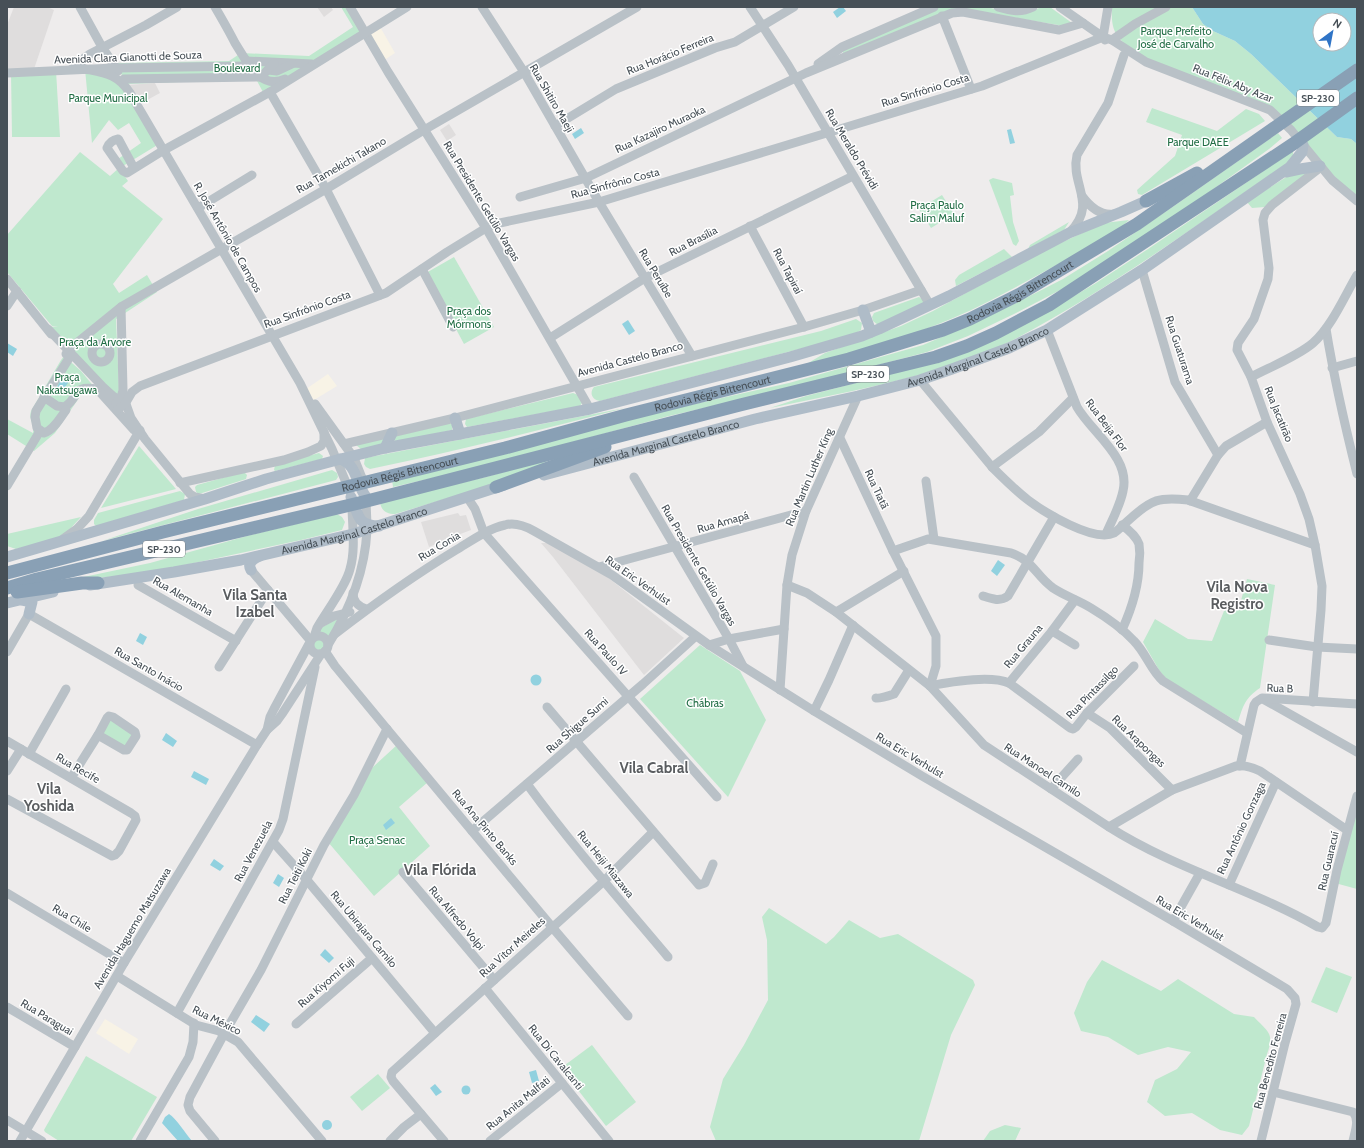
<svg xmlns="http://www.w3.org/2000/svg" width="1364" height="1148" viewBox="0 0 1364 1148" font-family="Cabin,sans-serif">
	<rect width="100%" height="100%" fill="#eeecec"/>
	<g fill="#f8f3e6">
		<polygon points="379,25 395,53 383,61 366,33"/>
		<polygon points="328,374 337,386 314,400 306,389"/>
		<polygon points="105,1019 138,1039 129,1054 96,1033"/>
	</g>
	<g fill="#dfdddd">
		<polygon points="14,7 47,7 54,10 33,72 7,73 7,25"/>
		<polygon points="317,7 331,7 333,10 324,17"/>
		<polygon points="155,83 160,93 138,105 127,85"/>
		<polygon points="449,124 456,135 447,141 440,130"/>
		<polygon points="458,513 460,516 466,515 471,530 455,536 452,540 448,539 429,547 421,522"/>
		<polygon points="541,543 548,543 606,576 684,638 644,675 553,557"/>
	</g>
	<g fill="#bfe8ce">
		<polygon points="341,7 350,7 365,33 264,94 256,79 127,84 115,63 229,61 241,53 309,56 353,27"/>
		<polygon points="939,7 987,7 1011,13 1033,11 1041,7 1050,7 1072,23 1064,26 968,10 844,55 842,50"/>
		<path d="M 1112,7 L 1192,7 L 1203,24 L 1213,31 L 1235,41 L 1251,54 L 1337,137 L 1351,139 L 1357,144 L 1357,201 L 1275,113 L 1142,56 C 1120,41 1110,36 1112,7 Z"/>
		<polygon points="85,69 114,76 159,144 123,166 118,159 141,143 129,123 118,130 109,120 92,143"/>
		<polygon points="56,71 60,137 12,137 11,73"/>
		<polygon points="1152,108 1217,131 1246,109 1259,114 1265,121 1142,195 1138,194 1137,190 1175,156 1182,135 1146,122"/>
		<polygon points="1278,133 1282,138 1269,149 1180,213 1068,286 1014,314 968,336 927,352 791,388 669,416 485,466 393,487 392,480 668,410 789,383 923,345 965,327 1010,306 1063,279 1108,251 1174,206"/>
		<path d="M 1293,151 L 1293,159 C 1224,207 1156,255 1085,299 C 1051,319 1018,340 981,354 C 914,381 841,393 770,408 L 806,396 L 936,362 L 1057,306 L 1096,283 L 1148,249 Z"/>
		<polygon points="80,152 110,176 119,168 128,181 122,186 163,219 113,284 119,293 147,275 157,292 116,319 119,389 118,397 50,327 58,326 52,326 7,272 7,235"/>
		<polygon points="1309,173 1265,207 1252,208 1247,202 1291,174"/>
		<polygon points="993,178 1012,183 1014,195 1010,196 1013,222 1019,241 1016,246 1013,244 989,180"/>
		<polygon points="942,195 954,214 931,228 919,209"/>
		<path d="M 1129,220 C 1112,238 1083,251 1060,263 C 1021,284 982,307 941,323 C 897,341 851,353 805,365 L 825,353 L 901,326 L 933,311 L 1041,252 L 1104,223 Z"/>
		<polygon points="1069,222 1064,230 1028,249 1030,245"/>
		<polygon points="1004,249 1012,257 956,286 955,280 959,275"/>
		<polygon points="454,257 494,327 464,344 426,273"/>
		<polygon points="919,297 923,300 923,304 878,325 873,321 872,317 874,313"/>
		<path d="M 856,319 L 862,323 L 861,330 L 853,335 L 600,401 C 592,400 589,393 594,387 L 821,331 Z"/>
		<path d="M 64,356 L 81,371 L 99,393 L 96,396 C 91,391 86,391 81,395 L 55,433 L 34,451 L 7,434 L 7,419 L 33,433 C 35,423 28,420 31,411 L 61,360 Z"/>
		<polygon points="573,393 578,395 582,403 580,406 467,427 465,424 466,419"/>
		<path d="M 625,408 C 541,430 456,451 370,469 L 366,467 L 364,464 L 365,458 Z"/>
		<polygon points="450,423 452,425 452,430 396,442 394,440 395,436"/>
		<polygon points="385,437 381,446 362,450 355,444"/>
		<polygon points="139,446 176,489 101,508"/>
		<polygon points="319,453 323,456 322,459 275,471 274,470 275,465"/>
		<path d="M 551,459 L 527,472 L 465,493 L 395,514 C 386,514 381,510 380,502 L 486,477 Z"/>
		<polygon points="332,470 337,473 338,477 336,480 102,541 198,509"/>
		<polygon points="244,472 247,475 246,479 199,494 196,492 195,487 197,485"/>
		<polygon points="180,491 185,494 184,500 96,526 94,524 94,520 98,513"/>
		<polygon points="337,514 342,517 345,522 342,530 301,540 152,572 55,583 150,563 247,536"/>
		<polygon points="81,517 69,530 57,539 16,549 7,546 7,534"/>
		<path d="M 1247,579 L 1275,585 L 1260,688 C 1245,698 1243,706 1238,722 L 1166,679 L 1159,670 L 1143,642 L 1155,619 L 1188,639 L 1212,641 L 1224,611 L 1240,604 Z"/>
		<polygon points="342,616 327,639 322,635 318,634 319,629"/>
		<circle cx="319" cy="644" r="6"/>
		<polygon points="700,645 740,671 766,720 728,797 640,699"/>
		<polygon points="110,719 133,734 126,747 101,733"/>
		<polygon points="397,745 428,782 399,807 430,846 374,896 328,842 373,767"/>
		<polygon points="1357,804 1357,889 1335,883"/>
		<polygon points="769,908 826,944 834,937 849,920 880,938 898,934 973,980 975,985 951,1035 919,1141 716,1141 710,1127 723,1079 744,1045 768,1000 767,940 762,917"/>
		<path d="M 1102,960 L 1161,991 L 1178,979 L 1234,1014 L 1254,1017 C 1268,1032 1275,1033 1267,1054 L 1249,1126 L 1242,1135 L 1220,1130 L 1192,1113 L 1165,1116 L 1147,1102 L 1155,1080 L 1177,1069 L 1191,1052 L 1168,1047 L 1138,1055 L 1108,1037 L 1081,1031 L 1074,1013 L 1087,982 Z"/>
		<polygon points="1326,967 1352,977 1337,1013 1311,1002"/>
		<polygon points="592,1045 636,1102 606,1126 561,1068"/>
		<polygon points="86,1056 157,1097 131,1141 59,1141 45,1132 44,1130"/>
		<polygon points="378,1074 390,1088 362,1111 350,1097"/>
		<polygon points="1005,1125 1021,1128 1015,1141 983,1141 990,1131"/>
	</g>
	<g fill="#91d1df" fill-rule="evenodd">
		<polygon points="840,7 843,7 846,11 837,18 833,12"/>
		<path d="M 1192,7 L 1357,7 L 1357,144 L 1351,139 L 1337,137 L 1251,54 L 1235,41 L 1213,31 L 1203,24 ZM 1320,20 L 1344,20 L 1344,44 L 1320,44 Z"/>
		<polygon points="581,128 584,133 575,139 572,134"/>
		<polygon points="1011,129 1015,143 1010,144 1007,130"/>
		<polygon points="628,320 635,331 629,335 622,324"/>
		<polygon points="7,343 17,349 13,356 7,352"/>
		<polygon points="63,376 70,380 63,390 57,387"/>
		<polygon points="998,560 1005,565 997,576 991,571"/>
		<polygon points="140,633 147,637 143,645 136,641"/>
		<circle cx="536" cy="680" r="5.5"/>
		<polygon points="166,733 177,741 173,747 162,740"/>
		<polygon points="194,771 209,779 206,785 191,777"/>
		<polygon points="391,818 395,823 386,830 383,825"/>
		<polygon points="214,859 224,866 220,871 210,865"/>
		<polygon points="278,874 284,878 279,887 273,883"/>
		<polygon points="325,949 334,958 329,963 320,955"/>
		<polygon points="256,1015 270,1024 264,1032 251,1022"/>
		<polygon points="536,1070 539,1081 532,1083 529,1072"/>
		<polygon points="435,1084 442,1092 436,1096 430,1088"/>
		<circle cx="466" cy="1090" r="4.5"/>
		<path d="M 169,1114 C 176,1118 186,1134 192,1141 L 178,1141 L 162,1123 L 165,1117 Z"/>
		<circle cx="327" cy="1125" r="5"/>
	</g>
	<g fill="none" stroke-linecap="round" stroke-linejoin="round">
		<g stroke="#b9c1c7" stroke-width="9">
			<polyline points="80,7 102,47 118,71"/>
			<path d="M 215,7 C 222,19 229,31 235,43 C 246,60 260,91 285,79"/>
			<polyline points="350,7 388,72 486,228 590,409"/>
			<polyline points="482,7 524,72 599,202 692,356"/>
			<polyline points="750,7 788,65 930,305"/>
			<path d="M 998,7 C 1011,11 1021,13 1033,7"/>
			<polyline points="1060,7 1103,37 1105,40"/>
			<polyline points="942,16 971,89"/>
			<polyline points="1103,37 1112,40 1146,62 1270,110 1291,130 1332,180 1357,201"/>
			<polyline points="1103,37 1108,7"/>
			<polyline points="1112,40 1135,24 1166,7"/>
			<polyline points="246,61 312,64"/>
			<polyline points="818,64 842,47 934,7"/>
			<polyline points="72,69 79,68 83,59 90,54 146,25 177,7"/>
			<path d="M 85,69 C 105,73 118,74 130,93 L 300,383 L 332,449 L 350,492"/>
			<polyline points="268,70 277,71 292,64"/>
			<polyline points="7,73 115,68 249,66"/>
			<polyline points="124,79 261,77 274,63"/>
			<polyline points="270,92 326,189 380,295"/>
			<polyline points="555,126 616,89 715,48 735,42 794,7"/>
			<path d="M 134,168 L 119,140 L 118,139 C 112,140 109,143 107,148 L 123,171 L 127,173 L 164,150 L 270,92 L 407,7"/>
			<path d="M 1082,196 C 1090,207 1100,216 1114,214"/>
			<polyline points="520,197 586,178 806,73 952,13 963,12 1059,30 1083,23"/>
			<polyline points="198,208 252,175"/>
			<polyline points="750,226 804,327"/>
			<path d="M 1070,232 C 1098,204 1070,184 1077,155 L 1108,103 L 1124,55"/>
			<polyline points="422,269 453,327"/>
			<polyline points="1142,270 1175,382 1218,455"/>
			<polyline points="7,279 51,334"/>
			<polyline points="7,306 17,291"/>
			<polyline points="48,329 103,387 113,396 126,404 131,418 145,439 190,494 195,497 205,499"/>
			<path d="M 1326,329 C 1334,378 1345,426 1357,474"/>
			<path d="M 1047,330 L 1077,407 C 1092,433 1131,458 1123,491 C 1120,506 1112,520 1106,534"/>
			<polyline points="550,338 645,278 853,176"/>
			<circle cx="101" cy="353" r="9"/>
			<polyline points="66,354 73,346 121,307 326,189 424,130 637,7"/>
			<polyline points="1332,368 1357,361"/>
			<path d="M 1251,377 C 1270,367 1298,356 1313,343 C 1332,326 1344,297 1357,275"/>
			<path d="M 920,380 L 992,467 C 1003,478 1015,490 1028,500 C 1044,512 1094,543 1114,533 C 1120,529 1125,523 1130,519 C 1152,499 1159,497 1188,500 L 1315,545"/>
			<polyline points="98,390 134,430"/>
			<path d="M 44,397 L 57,406 L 65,407 C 80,396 72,385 97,389"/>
			<polyline points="116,403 121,398 123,390 121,307"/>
			<polyline points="315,404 354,458 362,478"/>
			<path d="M 66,410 C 60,418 54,430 44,433 L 37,428 L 35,417 L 36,411 L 71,355"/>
			<polyline points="117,410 125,404 132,392 140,386 386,293 447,252 486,228 495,224 599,202 982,86 1103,37"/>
			<polyline points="839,436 893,551 936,636 936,666 930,686"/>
			<polyline points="344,444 455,418 804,327 863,310 921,290"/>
			<polyline points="992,467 1039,432 1073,398"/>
			<polyline points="634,477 729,639 743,666"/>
			<polyline points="926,481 934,539"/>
			<polyline points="180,483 284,460 308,452 321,446 324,441 324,432"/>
			<polyline points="7,486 40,431"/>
			<polyline points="467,497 475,509 484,533 717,797"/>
			<polyline points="1190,501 1218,455 1226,446 1267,422"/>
			<polyline points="63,539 77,529 89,516 140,430"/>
			<path d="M 893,551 L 928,539 L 1011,553 C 1034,561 1035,575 1053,588 C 1065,596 1078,600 1091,608 C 1106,617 1122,628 1134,641 C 1146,653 1151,671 1163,681 L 1247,733"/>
			<polyline points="599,567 806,511"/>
			<polyline points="251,570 310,640"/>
			<polyline points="138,585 236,641"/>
			<path d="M 787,585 L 807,593 L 836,612 L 930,686 L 984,745 L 1109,827 C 1175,869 1252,889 1318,927 L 1322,928 L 1326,923 L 1337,870 L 1357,796"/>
			<path d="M 353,593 C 353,602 358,606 366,609"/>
			<path d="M 983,596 C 992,599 1000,602 1008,596 L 1054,517"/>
			<polyline points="836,612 904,571"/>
			<polyline points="321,623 334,616 350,612"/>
			<path d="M 1122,630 C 1132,608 1139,587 1139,563 C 1140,557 1140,550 1139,544 C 1136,536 1129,530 1122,525"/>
			<polyline points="1052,631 1075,645"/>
			<path d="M 335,634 C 374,604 413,576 456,550 C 471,541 487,529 505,525 C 515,522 525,526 534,531 L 612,575 L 709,645 L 814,711 L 922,776 L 1173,921 L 1287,989 L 1295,998 L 1296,1004 L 1285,1043 L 1261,1141"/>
			<circle cx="319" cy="645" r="9"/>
			<path d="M 314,637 L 317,628 C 326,612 346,586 350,569 C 356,549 352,525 352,504"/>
			<polyline points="1269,640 1317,647 1357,649"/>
			<path d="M 328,645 C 349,611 365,570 367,530 C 367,519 366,507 366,496"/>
			<polyline points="709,645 729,639 784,629"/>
			<polyline points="325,651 335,666 387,729 552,927 628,1016"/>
			<polyline points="7,652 29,614 257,745"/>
			<polyline points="219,667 268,590"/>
			<polyline points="1009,683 1070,728 1073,729 1076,727 1087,713 1134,666"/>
			<path d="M 930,686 C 950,682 990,675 1009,683 L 1052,631 L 1075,600"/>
			<polyline points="780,690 787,585 792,555 806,511 858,396"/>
			<path d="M 876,698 C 879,699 891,695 894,694 L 909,670"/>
			<polyline points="1263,699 1357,752"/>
			<polyline points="1313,702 1321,610 1322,586 1315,545 1309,519 1300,494 1267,422 1251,377 1237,350 1238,343 1254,319 1268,279 1269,268 1263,220 1265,213 1272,205 1321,167"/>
			<polyline points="547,707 699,885 705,883 713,864"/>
			<polyline points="814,711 829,680 853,625"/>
			<polyline points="1087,713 1110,728 1172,790"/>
			<polygon points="109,716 113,717 135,732 136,736 127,750 124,750 98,735 107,718"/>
			<polyline points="267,730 270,717 274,709 309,644"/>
			<polyline points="7,741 131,813 135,816 136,820 119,851 115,855 112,856 7,799"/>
			<polyline points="29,754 66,689"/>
			<polyline points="1240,766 1254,705 1256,702 1262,698 1357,704"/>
			<polyline points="7,771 21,749"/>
			<polyline points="71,778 98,735"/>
			<path d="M 527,784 C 571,844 620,900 668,957"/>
			<polyline points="1051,789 1078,759"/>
			<path d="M 1109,827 L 1172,790 L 1236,766 C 1244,765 1252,767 1260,771 L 1347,830"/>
			<polyline points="472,831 643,684 696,636"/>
			<polyline points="273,842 306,879 435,1033"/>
			<polyline points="403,872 494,980"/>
			<polyline points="1229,885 1276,782"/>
			<polyline points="7,893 124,963"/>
			<polyline points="1173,921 1200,873"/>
			<polyline points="117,976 196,1025 219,1031 238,1042 322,1141"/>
			<polyline points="485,988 609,1141"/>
			<polyline points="7,1007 75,1047"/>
			<polyline points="177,1013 279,830 283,819 315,667"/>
			<polyline points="296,1024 372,958"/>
			<path d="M 1273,1092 L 1353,1112 C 1360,1119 1355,1132 1353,1141"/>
			<polyline points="7,1120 42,1141"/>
			<polyline points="20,1141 124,963 257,745 267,730 277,721 282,714 321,654"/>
			<polyline points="140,1141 189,1057 193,1042 194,1023"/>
			<polyline points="215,1141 190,1111 188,1105 190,1097 224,1034 261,970 324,845 354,795 387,729"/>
			<polyline points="390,1141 404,1127 421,1114"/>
			<polyline points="444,1141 393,1081 391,1077 392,1072 604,881 653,832"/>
			<polyline points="490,1141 562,1083"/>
		</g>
		<g stroke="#afbcc8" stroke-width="11">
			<polyline points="1286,172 1300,169 1320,166"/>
			<polyline points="863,310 871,332"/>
			<polyline points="455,418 460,434"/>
			<polyline points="385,448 392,433"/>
			<path d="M 340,459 C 357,464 356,484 366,497"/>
			<path id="s1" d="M 544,475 L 755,419 L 858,396 L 920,380 L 952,369 L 1009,348 L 1047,330 L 1142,270 L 1290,167 L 1302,152 L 1303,145"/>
			<path d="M 351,497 C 359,512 355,526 379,526"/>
			<polyline points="7,557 205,499 266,479 337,460 385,448 460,434 590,409 790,357 862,336 879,329 949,296 1069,233 1121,212 1146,201"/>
			<path d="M 251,570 C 247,563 253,559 260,556"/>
			<path id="s2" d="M 90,585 L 174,572 L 241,560 L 353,534 L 504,485"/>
			<polyline points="22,600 32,602 29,614"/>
			<polyline points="7,603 53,592"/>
		</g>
		<g stroke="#89a0b5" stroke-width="13">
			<polyline points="1146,201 1197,173"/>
			<polyline points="496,487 605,447"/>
			<path id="s3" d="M 7,573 L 163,532 L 505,448 L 626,415 L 849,359 L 943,330 L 970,319 L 1020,294 L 1137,224 L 1357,70"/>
			<polyline points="7,588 37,579 363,502 740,405 936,357 967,346 996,333 1049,305 1293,144 1357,98"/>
			<polyline points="17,592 82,583 98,583"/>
		</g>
	</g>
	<g text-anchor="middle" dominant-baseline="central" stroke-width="3" stroke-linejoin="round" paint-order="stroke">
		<g fill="#fff" stroke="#7e8489" stroke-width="1">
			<rect x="1297" y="90" width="42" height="16" rx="3"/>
			<rect x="847" y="366" width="42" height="16" rx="3"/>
			<rect x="143" y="541" width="42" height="16" rx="3"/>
		</g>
		<g font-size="10" font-weight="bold" fill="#475057">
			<text x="1318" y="98">SP-230</text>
			<text x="868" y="374">SP-230</text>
			<text x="164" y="549">SP-230</text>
		</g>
		<g font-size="11" fill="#226e46" stroke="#fff">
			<text x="1176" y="31">Parque Prefeito<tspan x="1176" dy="13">José de Carvalho</tspan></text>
			<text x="237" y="68">Boulevard</text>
			<text x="108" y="98">Parque Municipal</text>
			<text x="1198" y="142">Parque DAEE</text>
			<text x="937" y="205">Praça Paulo<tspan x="937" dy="13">Salim Maluf</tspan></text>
			<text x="469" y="311">Praça dos<tspan x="469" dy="13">Mórmons</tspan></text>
			<text x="95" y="342">Praça da Árvore</text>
			<text x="67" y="377">Praça<tspan x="67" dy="13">Nakatsugawa</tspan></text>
			<text x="705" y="703">Chábras</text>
			<text x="377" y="840">Praça Senac</text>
		</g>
		<g font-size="11" fill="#475057" stroke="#fff">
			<text transform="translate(670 54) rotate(-22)">Rua Horácio Ferreira</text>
			<text transform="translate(128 57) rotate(-2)">Avenida Clara Gianotti de Souza</text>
			<text transform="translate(1233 83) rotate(22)">Rua Félix Aby Azar</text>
			<text transform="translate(925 90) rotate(-17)">Rua Sinfrônio Costa</text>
			<text transform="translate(552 98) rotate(60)">Rua Shitiro Maeji</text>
			<text transform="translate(660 129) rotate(-25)">Rua Kazajiro Muraoka</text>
			<text transform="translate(852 149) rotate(59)">Rua Meraldo Prévidi</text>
			<text transform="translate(341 165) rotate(-30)">Rua Tamekichi Takano</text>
			<text transform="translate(615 183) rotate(-15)">Rua Sinfrônio Costa</text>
			<text transform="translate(482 201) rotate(59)">Rua Presidente Getúlio Vargas</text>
			<text transform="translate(228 237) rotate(60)">R. José Antônio de Campos</text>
			<text transform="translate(693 241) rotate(-27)">Rua Brasília</text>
			<text transform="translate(788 271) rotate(62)">Rua Tapiraí</text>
			<text transform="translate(656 273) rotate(59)">Rua Peruíbe</text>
			<text stroke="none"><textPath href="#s3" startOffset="1053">Rodovia Régis Bittencourt</textPath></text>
			<text transform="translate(307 309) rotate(-20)">Rua Sinfrônio Costa</text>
			<text transform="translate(1180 350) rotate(72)">Rua Guaturama</text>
			<text stroke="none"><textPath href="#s1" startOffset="450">Avenida Marginal Castelo Branco</textPath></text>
			<text transform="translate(630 359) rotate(-15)">Avenida Castelo Branco</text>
			<text stroke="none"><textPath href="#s3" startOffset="728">Rodovia Régis Bittencourt</textPath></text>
			<text transform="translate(1279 414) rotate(68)">Rua Jacatirão</text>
			<text transform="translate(1107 425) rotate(53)">Rua Beija Flor</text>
			<text stroke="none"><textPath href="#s1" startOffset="126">Avenida Marginal Castelo Branco</textPath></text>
			<text stroke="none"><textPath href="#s3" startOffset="405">Rodovia Régis Bittencourt</textPath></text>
			<text transform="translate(809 477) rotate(-67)">Rua Martin Luther King</text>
			<text transform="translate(877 489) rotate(65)">Rua Tiatã</text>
			<text transform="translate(723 522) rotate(-16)">Rua Amapá</text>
			<text stroke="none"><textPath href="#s2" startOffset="270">Avenida Marginal Castelo Branco</textPath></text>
			<text transform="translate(439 546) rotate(-31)">Rua Conia</text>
			<text transform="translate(699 565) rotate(60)">Rua Presidente Getúlio Vargas</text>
			<text transform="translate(638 580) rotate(35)">Rua Eric Verhulst</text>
			<text transform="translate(183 596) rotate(30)">Rua Alemanha</text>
			<text transform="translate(1023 646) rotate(-50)">Rua Grauna</text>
			<text transform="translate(606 652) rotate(48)">Rua Paulo IV</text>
			<text transform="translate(149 669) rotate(30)">Rua Santo Inácio</text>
			<text transform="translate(1280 688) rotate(2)">Rua B</text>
			<text transform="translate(1092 692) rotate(-46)">Rua Pintassilgo</text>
			<text transform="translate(577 725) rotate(-41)">Rua Shigue Sumi</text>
			<text transform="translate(1139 741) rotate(44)">Rua Arapongas</text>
			<text transform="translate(910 755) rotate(31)">Rua Eric Verhulst</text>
			<text transform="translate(78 768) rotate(30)">Rua Recife</text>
			<text transform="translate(1043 770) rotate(33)">Rua Manoel Camilo</text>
			<text transform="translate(485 827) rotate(50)">Rua Ana Pinto Banks</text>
			<text transform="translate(1241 828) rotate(-65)">Rua Antônio Gonzaga</text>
			<text transform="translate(253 851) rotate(-62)">Rua Venezuela</text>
			<text transform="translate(1328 861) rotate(-77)">Rua Guaracuí</text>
			<text transform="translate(606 864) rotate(51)">Rua Heiji Miazawa</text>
			<text transform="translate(295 876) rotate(-63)">Rua Teiti Koki</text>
			<text transform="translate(72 918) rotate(31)">Rua Chile</text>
			<text transform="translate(457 918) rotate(50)">Rua Alfredo Volpi</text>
			<text transform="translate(1190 918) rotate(31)">Rua Eric Verhulst</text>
			<text transform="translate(132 928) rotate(-59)">Avenida Haguemo Matsuzawa</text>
			<text transform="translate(364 929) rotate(50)">Rua Ubirajara Camilo</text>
			<text transform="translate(512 947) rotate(-42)">Rua Vitor Meireles</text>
			<text transform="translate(326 982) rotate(-41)">Rua Kiyomi Fuji</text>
			<text transform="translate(47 1017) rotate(31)">Rua Paraguai</text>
			<text transform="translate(217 1020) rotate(26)">Rua México</text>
			<text transform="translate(556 1057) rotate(51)">Rua Di Cavalcanti</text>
			<text transform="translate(1270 1061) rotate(-75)">Rua Benedito Ferreira</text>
			<text transform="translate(518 1103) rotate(-39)">Rua Anita Malfati</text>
		</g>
		<g font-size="15" font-weight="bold" fill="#5a5d60" stroke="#fff">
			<text x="1237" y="587">Vila Nova<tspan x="1237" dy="17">Registro</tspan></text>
			<text x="255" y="595">Vila Santa<tspan x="255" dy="17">Izabel</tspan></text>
			<text x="654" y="768">Vila Cabral</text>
			<text x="49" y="789">Vila<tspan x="49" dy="17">Yoshida</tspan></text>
			<text x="440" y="870">Vila Flórida</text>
		</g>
	</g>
	<rect width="1364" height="1148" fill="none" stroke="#475057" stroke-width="16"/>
	<g transform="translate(1332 32) rotate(32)"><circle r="19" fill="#ffffff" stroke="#b5b9bc"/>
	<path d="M0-3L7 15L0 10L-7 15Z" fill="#2f74c6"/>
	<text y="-6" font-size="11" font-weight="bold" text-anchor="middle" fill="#475057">N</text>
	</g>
</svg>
